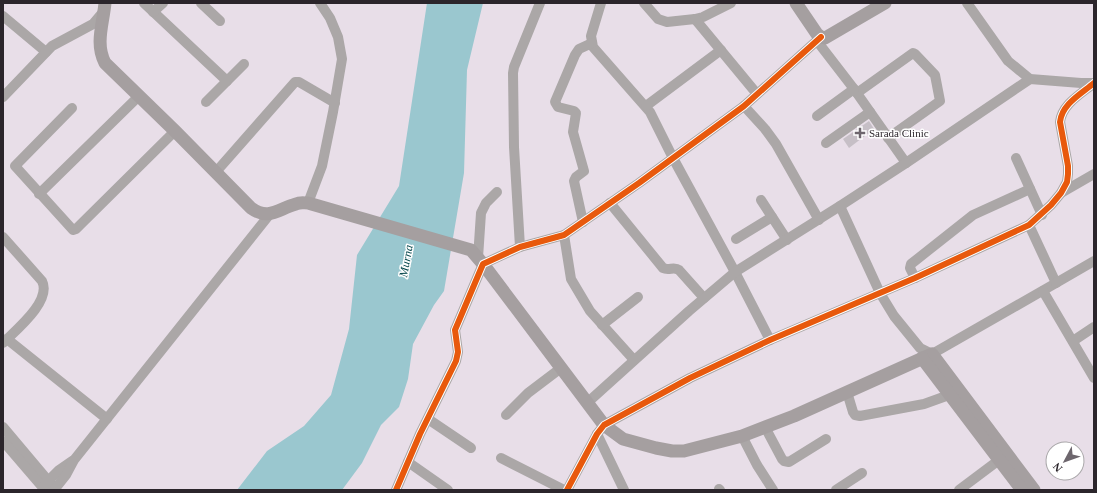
<svg xmlns="http://www.w3.org/2000/svg" width="1097" height="493" viewBox="0 0 1097 493" font-family="'Times New Roman',serif">
	<rect width="100%" height="100%" fill="#e8dee8"/>
	<polygon fill="#9ac7cf" points="427,3 483,3 467,70 464,173 444,291 434,305 413,344 408,379 399,407 381,425 362,463 342,490 237,490 267,451 304,426 331,395 349,329 357,255 399,186"/>
	<polygon fill="#c6bfc6" points="869,121 874,129 849,148 843,139"/>
	<g fill="none" stroke-linecap="round" stroke-linejoin="round">
		<g stroke="#aba7a7" stroke-width="10">
			<polyline points="144,3 227,81"/>
			<polyline points="201,3 220,21"/>
			<polyline points="601,3 591,36 593,47 650,112 673,158 735,272 770,340"/>
			<polyline points="644,3 658,19 667,22 695,19 703,17 731,3"/>
			<polyline points="967,3 1008,61 1030,79 1081,83 1094,83"/>
			<polyline points="153,12 163,3"/>
			<polyline points="3,16 46,52"/>
			<polyline points="695,19 757,94"/>
			<polyline points="817,41 854,89 906,163 1030,79"/>
			<polyline points="857,93 913,53 915,54 935,75 940,101 888,138"/>
			<polyline points="3,97 52,46 93,24 104,11"/>
			<polyline points="206,102 244,64"/>
			<polyline points="646,106 721,50"/>
			<polyline points="744,106 765,129 776,144 819,220"/>
			<polyline points="72,108 15,166 73,230 76,229 175,131"/>
			<polyline points="817,116 854,89"/>
			<polyline points="826,143 870,112"/>
			<polyline points="1016,158 1042,215"/>
			<polyline points="215,173 295,82 299,82 335,103"/>
			<polyline points="1061,193 1094,174"/>
			<polyline points="39,194 139,96"/>
			<polyline points="761,200 787,240"/>
			<polyline points="308,203 322,166 333,112 342,59 338,37 330,18 320,3"/>
			<path d="M 610,203 L 663,268 C 669,271 674,266 679,270 L 704,298"/>
			<polyline points="840,206 880,293 894,316 920,348 932,354 1056,283 1029,225"/>
			<polyline points="583,222 574,181 576,177 584,171 573,132 576,113 574,111 558,107 555,102 575,55 579,49 592,43"/>
			<polyline points="564,235 571,279 590,311 634,360"/>
			<path d="M 3,237 L 42,281 C 52,301 16,330 3,343"/>
			<polyline points="736,239 772,217"/>
			<polyline points="520,247 514,147 513,73 514,67 540,3"/>
			<polyline points="478,258 481,213 486,203 497,192"/>
			<polyline points="915,278 910,268 911,264 973,215 1030,189"/>
			<polyline points="1056,283 1094,261"/>
			<polyline points="1043,291 1094,378"/>
			<polyline points="602,325 638,297"/>
			<polyline points="7,339 107,419"/>
			<polyline points="1073,341 1094,327"/>
			<polyline points="847,392 853,412 855,415 860,416 924,404 949,395"/>
			<polyline points="587,403 689,311 735,272 840,206 906,163"/>
			<polyline points="506,415 528,393 561,368"/>
			<polyline points="428,419 471,448"/>
			<polyline points="3,427 56,490"/>
			<polyline points="765,427 782,459 784,461 789,462 826,439"/>
			<polyline points="597,434 624,490"/>
			<polyline points="742,436 757,465 773,490"/>
			<polyline points="3,441 45,490"/>
			<polyline points="501,458 564,490"/>
			<polyline points="408,462 448,490"/>
			<polyline points="45,484 59,470 72,461"/>
			<polyline points="719,489 720,490"/>
			<polyline points="54,490 66,475 74,460 270,214"/>
			<polyline points="396,490 420,434 456,361 458,352 455,330 483,264 520,247 564,235 639,183 744,106 821,37"/>
			<path d="M 567,490 L 597,434 L 604,425 L 690,378 L 770,340 L 915,278 L 1029,225 L 1051,205 L 1061,193 L 1067,182 L 1068,174 L 1068,166 L 1060,122 C 1062,104 1081,94 1094,83"/>
			<polyline points="836,490 862,473"/>
			<polyline points="959,490 999,460"/>
		</g>
		<g stroke="#a59fa0" stroke-width="13">
			<path d="M 105,3 C 103,24 95,44 105,63 L 175,131 L 251,208 C 269,221 278,209 296,204 C 300,202 304,203 308,203 L 471,250 L 483,264 L 604,425 L 623,439 L 656,448 L 672,451 L 684,451 L 742,436 L 794,416 L 932,354 L 1034,490"/>
			<polyline points="796,3 817,34 821,37 825,38 885,3"/>
			<polyline points="922,358 1022,490"/>
		</g>
		<defs>
			<g id="cycleway">
				<polyline points="396,490 420,434 456,361 458,352 455,330 483,264 520,247 564,235 639,183 744,106 821,37"/>
				<path d="M 567,490 L 597,434 L 604,425 L 690,378 L 770,340 L 915,278 L 1029,225 L 1051,205 L 1061,193 L 1067,182 L 1068,174 L 1068,166 L 1060,122 C 1062,104 1081,94 1094,83"/>
			</g>
		</defs>
		<use href="#cycleway" stroke="#fff" stroke-width="8"/>
		<use href="#cycleway" stroke="#e8590c" stroke-width="6"/>
	</g>
	<path fill="#6d666d" stroke="#fff" stroke-width="1.5" d="M858 127h4v4h4v4h-4v4h-4v-4h-4v-4h4z"/>
	<g text-anchor="middle" dominant-baseline="central" stroke-width="3" stroke-linejoin="round" paint-order="stroke">
		<g font-size="11" fill="#2b252b" stroke="#fff" text-anchor="start">
			<text x="869" y="133">Sarada Clinic</text>
		</g>
		<g font-size="12" font-style="italic" fill="#07484d" stroke="#fff">
			<text transform="translate(406 261) rotate(-80)">Murna</text>
		</g>
	</g>
	<rect width="1097" height="493" fill="none" stroke="#2b252b" stroke-width="8"/>
	<g transform="translate(1065 461) rotate(229)"><circle r="19" fill="#ffffff" stroke="#aaa8aa"/>
	<path d="M0-3L7 15L0 10L-7 15Z" fill="#6d666d"/>
	<text y="-6" font-size="11" font-weight="bold" text-anchor="middle" fill="#2b252b">N</text>
	</g>
</svg>
